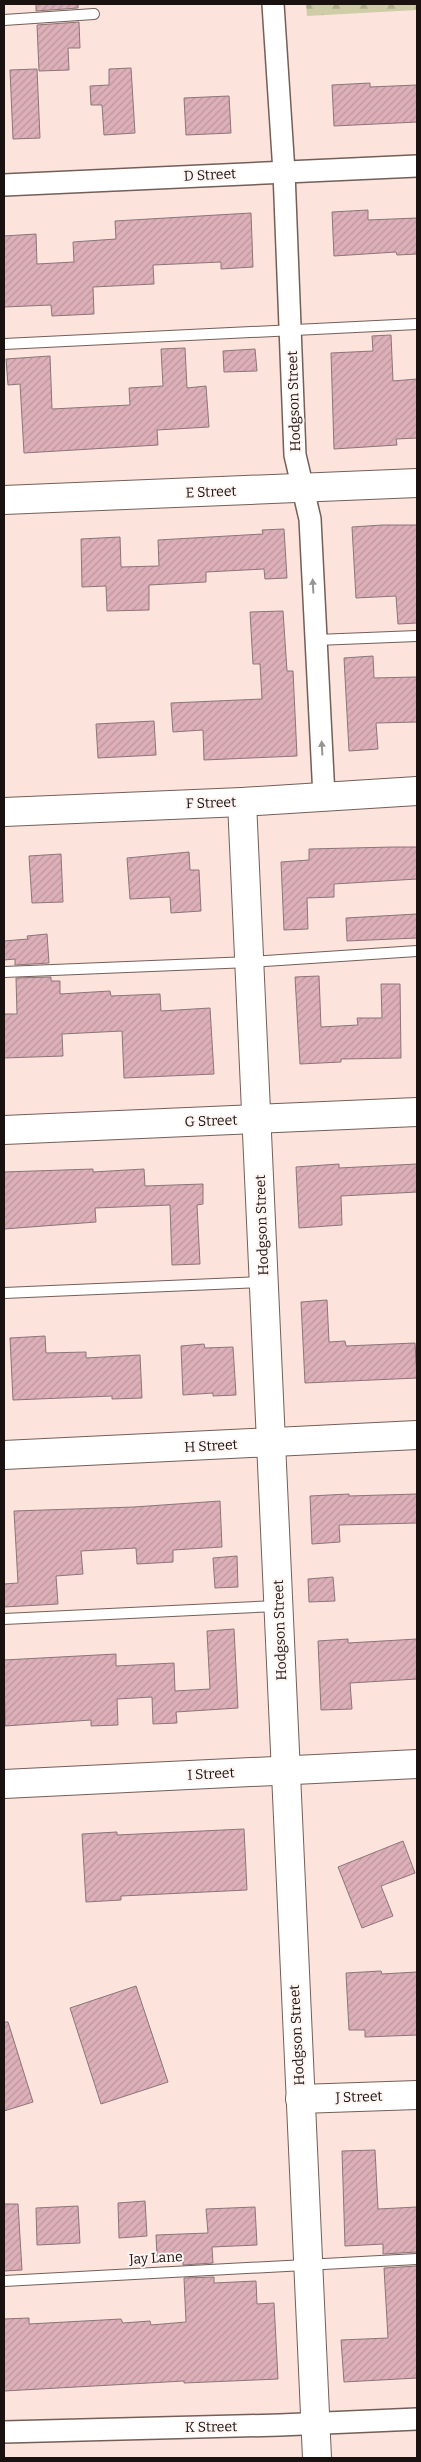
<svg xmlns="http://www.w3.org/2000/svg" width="421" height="2462" viewBox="0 0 421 2462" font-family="Bitter,serif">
	<defs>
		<pattern id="forest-firs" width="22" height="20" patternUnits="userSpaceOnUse" patternTransform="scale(1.25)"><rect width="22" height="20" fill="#cecda8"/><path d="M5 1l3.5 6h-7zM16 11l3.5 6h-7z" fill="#b0af90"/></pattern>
		<pattern id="building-hatch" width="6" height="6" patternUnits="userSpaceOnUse" patternTransform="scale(1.25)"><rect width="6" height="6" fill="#ddafb8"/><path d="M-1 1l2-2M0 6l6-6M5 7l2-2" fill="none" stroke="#bd969d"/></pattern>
	</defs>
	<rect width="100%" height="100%" fill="#fce4dc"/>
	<polygon fill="url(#forest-firs)" points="306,4 417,4 417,10 307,16"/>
	<g fill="url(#building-hatch)" stroke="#8b7579">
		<polygon points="36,4 78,4 78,8 36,11"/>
		<polygon points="79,22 80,48 68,48 69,70 39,71 37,25"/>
		<polygon points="131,68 135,133 104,135 102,105 91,105 90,86 109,85 109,69"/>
		<polygon points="37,69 40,138 13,139 10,70"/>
		<polygon points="370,83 370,87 417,85 417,122 334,126 332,85"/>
		<polygon points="229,96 231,133 186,135 184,98"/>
		<polygon points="368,210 368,220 417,218 417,254 397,255 396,252 334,256 332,212"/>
		<polygon points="251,213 253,267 221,269 221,262 153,265 154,284 93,287 94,314 52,316 51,305 4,307 4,236 36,234 37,264 74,262 73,242 116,239 115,221"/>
		<polygon points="391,335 393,381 417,379 417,438 396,439 397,445 334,449 331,353 373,351 372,336"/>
		<polygon points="185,348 187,388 206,386 209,427 157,430 158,445 24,453 20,384 8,385 6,359 50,356 52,409 130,405 129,388 163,386 161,349"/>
		<polygon points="255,349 257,371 224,372 223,351"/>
		<polygon points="383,525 417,525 417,623 398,624 396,596 356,598 352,527"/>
		<polygon points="284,529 287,578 265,579 264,569 206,572 206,582 149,585 149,610 107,611 106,586 82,587 81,539 120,537 121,567 159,566 158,540 263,534 262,530"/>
		<polygon points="283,611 287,671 293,671 297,756 204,760 203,730 173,732 171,703 262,699 260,664 253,664 250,612"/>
		<polygon points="373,656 374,678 417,677 417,722 376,723 378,749 349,751 344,658"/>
		<polygon points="154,721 156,755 98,758 96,724"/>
		<polygon points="393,847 417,847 417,879 334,884 334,897 307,898 308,929 284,930 281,862 309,860 309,849"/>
		<polygon points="189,852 190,870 199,870 201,911 171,913 170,897 130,899 127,858"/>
		<polygon points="61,854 63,902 32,903 29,856"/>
		<polygon points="417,914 417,938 347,941 346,918"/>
		<polygon points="47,934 49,963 15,965 15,959 4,960 4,941 28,939 27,936"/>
		<polygon points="319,976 321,1027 358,1025 357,1018 382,1018 381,984 400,984 401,1058 341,1059 341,1062 300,1064 295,977"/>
		<polygon points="51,977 51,981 60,981 60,994 110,991 111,996 160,994 161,1011 210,1008 214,1074 124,1078 122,1031 62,1034 63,1056 4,1058 4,1014 17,1014 16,978"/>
		<polygon points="339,1164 339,1168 417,1164 417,1192 341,1196 342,1225 299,1228 296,1167"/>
		<polygon points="93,1169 93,1172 144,1169 145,1186 203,1184 203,1204 197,1205 200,1264 172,1265 170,1205 95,1208 96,1222 4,1229 4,1172"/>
		<polygon points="327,1300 329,1342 345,1341 346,1346 415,1343 417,1378 305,1383 301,1302"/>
		<polygon points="45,1336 46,1353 86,1352 86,1358 140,1355 142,1398 112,1399 112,1396 13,1400 10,1338"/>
		<polygon points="204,1344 205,1348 233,1347 236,1395 213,1396 213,1393 183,1395 181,1346"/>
		<polygon points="349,1494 349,1496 417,1494 417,1523 339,1525 340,1542 312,1544 310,1496"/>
		<polygon points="220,1501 222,1547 173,1550 173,1562 137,1564 136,1548 81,1551 83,1574 56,1576 58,1604 4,1607 4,1584 18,1583 14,1511 134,1507"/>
		<polygon points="237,1556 238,1587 215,1588 213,1558"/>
		<polygon points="333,1577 335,1601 309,1602 308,1579"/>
		<polygon points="234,1629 238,1708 176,1712 177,1723 153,1724 152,1697 117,1699 118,1725 91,1726 91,1720 5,1726 4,1660 116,1654 116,1666 174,1663 175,1691 210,1689 207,1631"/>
		<polygon points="348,1639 348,1643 417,1639 417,1679 350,1683 352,1709 321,1710 318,1641"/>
		<polygon points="244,1829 247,1890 121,1896 121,1900 86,1902 82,1834 117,1832 117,1835"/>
		<polygon points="403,1841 415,1873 381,1886 393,1916 362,1928 338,1867"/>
		<polygon points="381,1971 382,1974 417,1972 417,2035 365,2037 365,2030 349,2030 346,1973"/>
		<polygon points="136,1986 168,2082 101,2104 70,2008"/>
		<polygon points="4,2022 8,2022 33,2102 4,2111"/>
		<polygon points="375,2150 378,2209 417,2207 417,2252 383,2254 383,2244 345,2246 342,2151"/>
		<polygon points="145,2201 147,2236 119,2238 118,2203"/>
		<polygon points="4,2204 18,2204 22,2270 4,2271"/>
		<polygon points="78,2206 80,2243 37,2245 36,2208"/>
		<polygon points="255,2207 257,2245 212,2247 213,2263 183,2265 183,2254 157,2256 156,2235 208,2233 206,2209"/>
		<polygon points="417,2266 417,2378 344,2382 341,2340 388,2338 384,2268"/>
		<polygon points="214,2277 214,2283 256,2281 257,2304 274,2303 278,2379 184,2383 184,2381 4,2391 4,2319 29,2318 29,2324 121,2319 123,2323 150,2321 151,2325 186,2322 184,2278"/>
	</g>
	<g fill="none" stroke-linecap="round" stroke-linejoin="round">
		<defs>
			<g id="lane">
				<polyline points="4,20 94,14"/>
				<polyline points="4,344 417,324"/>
				<polyline points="316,640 417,636"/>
				<polyline points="4,972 250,962 417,951"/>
				<polyline points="4,1293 263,1282"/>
				<polyline points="4,1619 277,1606"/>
				<polyline points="4,2281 417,2259"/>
			</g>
			<g id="street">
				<polyline points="273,4 284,172 295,455 310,519 324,797"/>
				<polyline points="4,185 417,166"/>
				<polyline points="4,2432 280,2425 417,2419"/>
			</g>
			<g id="secondary">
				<polyline points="4,500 417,483"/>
				<polyline points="242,802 317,2458"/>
				<polyline points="4,812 242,802 417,791"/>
				<polyline points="4,1130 417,1112"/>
				<polyline points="4,1455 417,1435"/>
				<polyline points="4,1784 417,1764"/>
				<polyline points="300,2099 417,2095"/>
			</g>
		</defs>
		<use href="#lane" stroke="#735f58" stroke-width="12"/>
		<use href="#street" stroke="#735f58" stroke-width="24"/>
		<use href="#secondary" stroke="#735f58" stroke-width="30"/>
		<use href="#lane" stroke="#fff" stroke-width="10"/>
		<use href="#street" stroke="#fff" stroke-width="21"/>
		<use href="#secondary" stroke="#fff" stroke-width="28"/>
	</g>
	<defs><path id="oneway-solid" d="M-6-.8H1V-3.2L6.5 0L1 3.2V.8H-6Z" transform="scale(1.25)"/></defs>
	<g fill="#989493">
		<use href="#oneway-solid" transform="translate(313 586) rotate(-93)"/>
		<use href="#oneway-solid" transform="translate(322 748) rotate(-93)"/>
	</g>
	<g text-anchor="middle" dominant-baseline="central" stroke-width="4" stroke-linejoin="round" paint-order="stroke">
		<g font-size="14" fill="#1a1210" stroke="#fff5f2">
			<text transform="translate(210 175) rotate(-3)">D Street</text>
			<text transform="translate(294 401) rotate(-92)">Hodgson Street</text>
			<text transform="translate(211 492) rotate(-2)">E Street</text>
			<text transform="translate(211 803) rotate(-2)">F Street</text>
			<text transform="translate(211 1121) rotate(-2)">G Street</text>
			<text transform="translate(262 1225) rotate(-92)">Hodgson Street</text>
			<text transform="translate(211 1446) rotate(-3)">H Street</text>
			<text transform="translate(280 1630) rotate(-92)">Hodgson Street</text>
			<text transform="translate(211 1774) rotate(-3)">I Street</text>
			<text transform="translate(297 2035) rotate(-93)">Hodgson Street</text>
			<text transform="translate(359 2097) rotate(-2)">J Street</text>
			<text transform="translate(156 2258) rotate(-3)">Jay Lane</text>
			<text transform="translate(211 2427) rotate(-1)">K Street</text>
		</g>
	</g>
	<rect width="421" height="2462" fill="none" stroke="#1a1210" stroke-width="10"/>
</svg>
